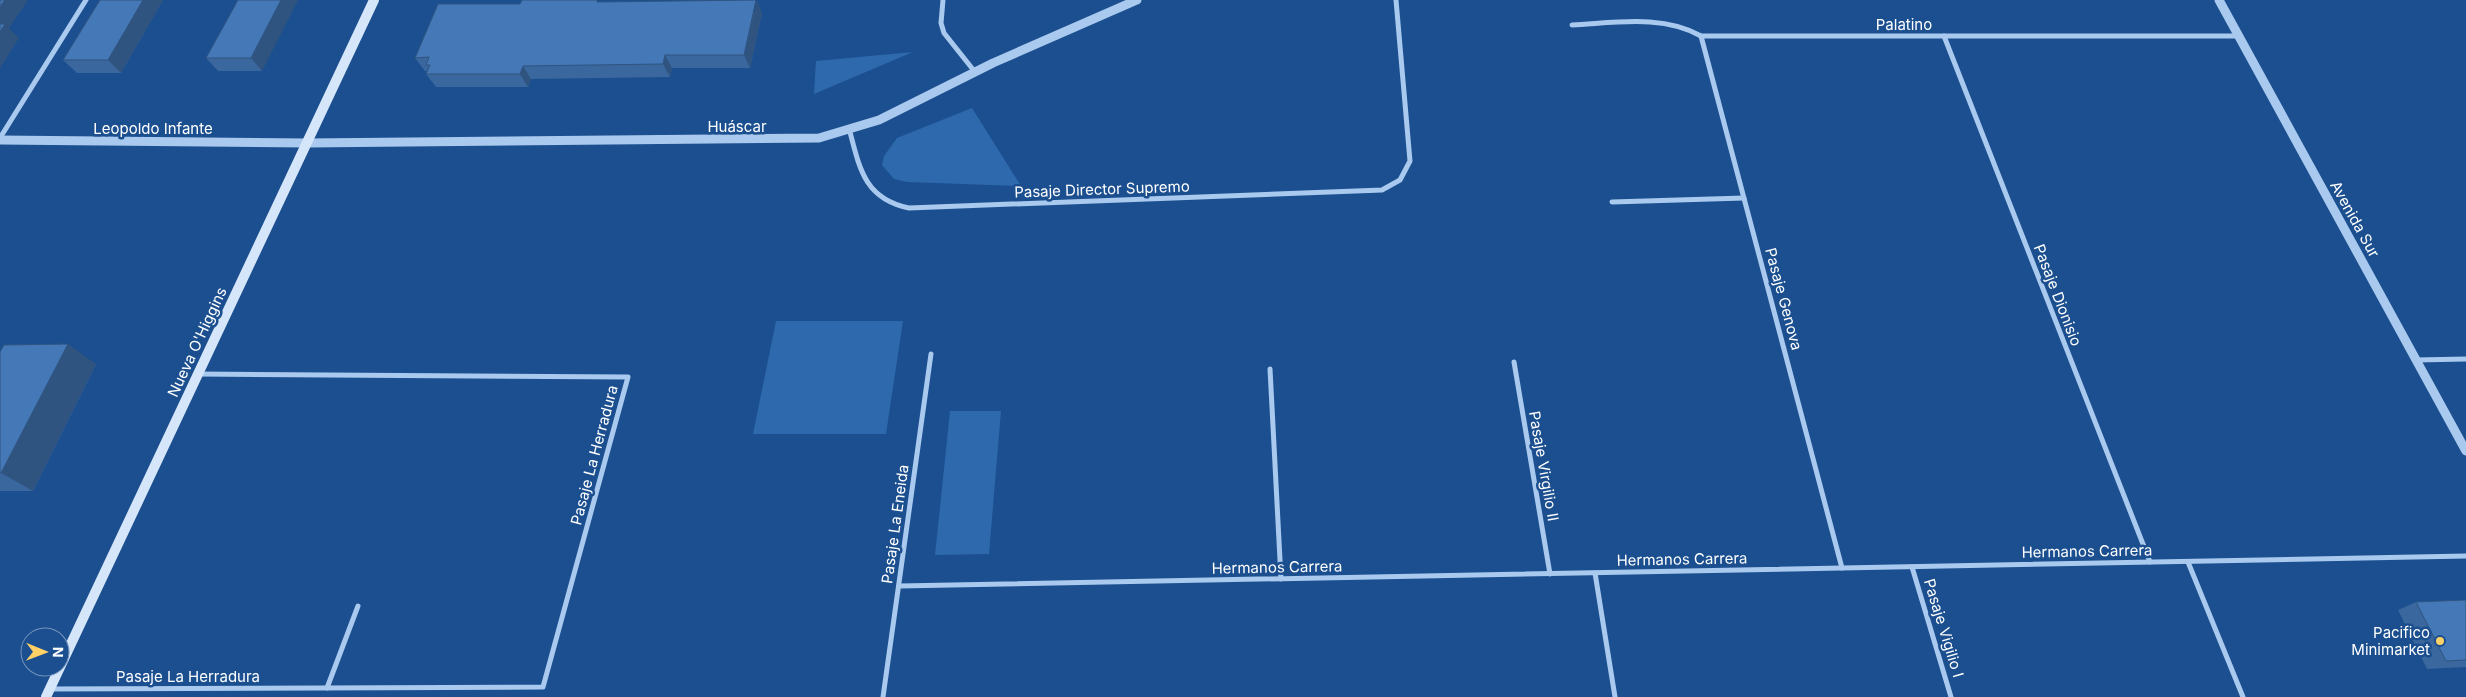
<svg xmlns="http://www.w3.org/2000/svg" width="2466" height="697" viewBox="0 0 2466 697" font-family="Inter,sans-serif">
	<rect width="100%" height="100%" fill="#1b4f8f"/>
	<g fill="#2e69ad">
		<polygon points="913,52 814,94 816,61"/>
		<polygon points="972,108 1021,186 907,182 894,179 882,165 884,156 897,138"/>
		<polygon points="776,321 903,321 886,434 753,434"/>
		<polygon points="950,411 1001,411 989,554 935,555"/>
	</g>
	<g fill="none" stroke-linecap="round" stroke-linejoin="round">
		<g stroke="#a9c9ee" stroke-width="5">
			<polyline points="943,0 941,23 944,33 975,72"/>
			<path d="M 1572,25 C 1614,23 1663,14 1701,36 L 2239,36"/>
			<polyline points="1701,36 1842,568"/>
			<polyline points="1944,36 2150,562"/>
			<path d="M 850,132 C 860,171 866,199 909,208 L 1382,190 L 1400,180 L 1410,161 L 1396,0"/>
			<polyline points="0,138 86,0"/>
			<polyline points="1612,202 1744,198"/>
			<polyline points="2416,360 2466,359"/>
			<polyline points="1514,362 1550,574"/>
			<polyline points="1270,369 1281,579"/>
			<polyline points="2188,562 2243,697"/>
			<polyline points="1912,567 1951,697"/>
			<polyline points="1595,573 1615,697"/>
			<polyline points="899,586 2466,556"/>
			<polyline points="327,688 358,606"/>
			<polyline points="50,689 543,687 628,377 198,374"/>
			<polyline points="883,697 931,354"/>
		</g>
		<g stroke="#a9c9ee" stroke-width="9">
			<polyline points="2219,0 2466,451"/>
			<polyline points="0,140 307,143 819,138 879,120 993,63 1137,0"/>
		</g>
		<polyline stroke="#d6e6fa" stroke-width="10" points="46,697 374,0"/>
	</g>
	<g fill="#3a679d">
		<polygon points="100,0 163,0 121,73 77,73 63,60"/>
		<polygon points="238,0 262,71 218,71 206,58"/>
		<polygon points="600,2 762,13 750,68 672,68 670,77 531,79 528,87 436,87 426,74 428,71 425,71 415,58 520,4"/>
		<polygon points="0,352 96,364 33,491 0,491"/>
		<polygon points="2466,600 2466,667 2427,669 2398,610 2416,602"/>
	</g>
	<g fill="#305480">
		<polygon points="5,0 28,0 9,28 19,38 0,68 0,7"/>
		<polygon points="143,0 163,0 121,73 108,60"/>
		<polygon points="281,0 298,0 262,71 251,58"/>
		<polygon points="757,0 762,13 750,68 744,55"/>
		<polygon points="665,55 672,68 670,77 663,64"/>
		<polygon points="523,66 531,79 528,87 520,74"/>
		<polygon points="68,344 96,364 33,491 1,473"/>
	</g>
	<g fill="#4478b7" stroke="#305480">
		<polygon points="0,0 5,0 0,7"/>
		<polygon points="100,0 143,0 108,60 63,60"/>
		<polygon points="238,0 281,0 251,58 206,58"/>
		<polygon points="522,0 597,0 597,2 756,0 744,55 665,55 663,64 523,66 520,74 426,74 430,65 426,65 429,57 415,58 438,4 520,4"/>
		<polygon points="0,24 5,24 0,32"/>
		<polygon points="68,344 1,473 0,473 0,352 4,345"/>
		<polygon points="2466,600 2466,660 2446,661 2416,602"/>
	</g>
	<circle fill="#ffd166" stroke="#1b4f8f" stroke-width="2" cx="2440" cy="641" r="5"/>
	<g text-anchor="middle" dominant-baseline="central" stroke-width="5" stroke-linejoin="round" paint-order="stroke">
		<g font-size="15" fill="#fff" stroke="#1b4f8f">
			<text x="1904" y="24">Palatino</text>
			<text x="737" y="126">Huáscar</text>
			<text x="153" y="128">Leopoldo Infante</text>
			<text transform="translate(1102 189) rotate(-2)">Pasaje Director Supremo</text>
			<text transform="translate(2355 219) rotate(61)">Avenida Sur</text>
			<text transform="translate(2058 295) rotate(69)">Pasaje Dionisio</text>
			<text transform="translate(1784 299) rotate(75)">Pasaje Genova</text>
			<text transform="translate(197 342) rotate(-65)">Nueva O'Higgins</text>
			<text transform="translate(594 455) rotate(-75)">Pasaje La Herradura</text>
			<text transform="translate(1544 466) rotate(80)">Pasaje Virgilio II</text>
			<text transform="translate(895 524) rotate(-82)">Pasaje La Eneida</text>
			<text transform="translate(2087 551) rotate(-1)">Hermanos Carrera</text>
			<text transform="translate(1682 559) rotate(-1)">Hermanos Carrera</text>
			<text transform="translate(1277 567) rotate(-1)">Hermanos Carrera</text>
			<text transform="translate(1944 628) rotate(73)">Pasaje Vigilio I</text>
			<text x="188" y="676">Pasaje La Herradura</text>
		</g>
		<g font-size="15" fill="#fff" stroke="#1b4f8f" text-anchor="end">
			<text x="2430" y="632">Pacifico<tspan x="2430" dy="17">Minimarket</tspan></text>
		</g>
	</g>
	<g transform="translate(45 652) rotate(91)"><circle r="24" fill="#1b4f8f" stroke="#7695bc"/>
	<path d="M0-4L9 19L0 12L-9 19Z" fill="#ffd166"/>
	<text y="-8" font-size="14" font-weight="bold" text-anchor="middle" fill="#ffffff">N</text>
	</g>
</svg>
